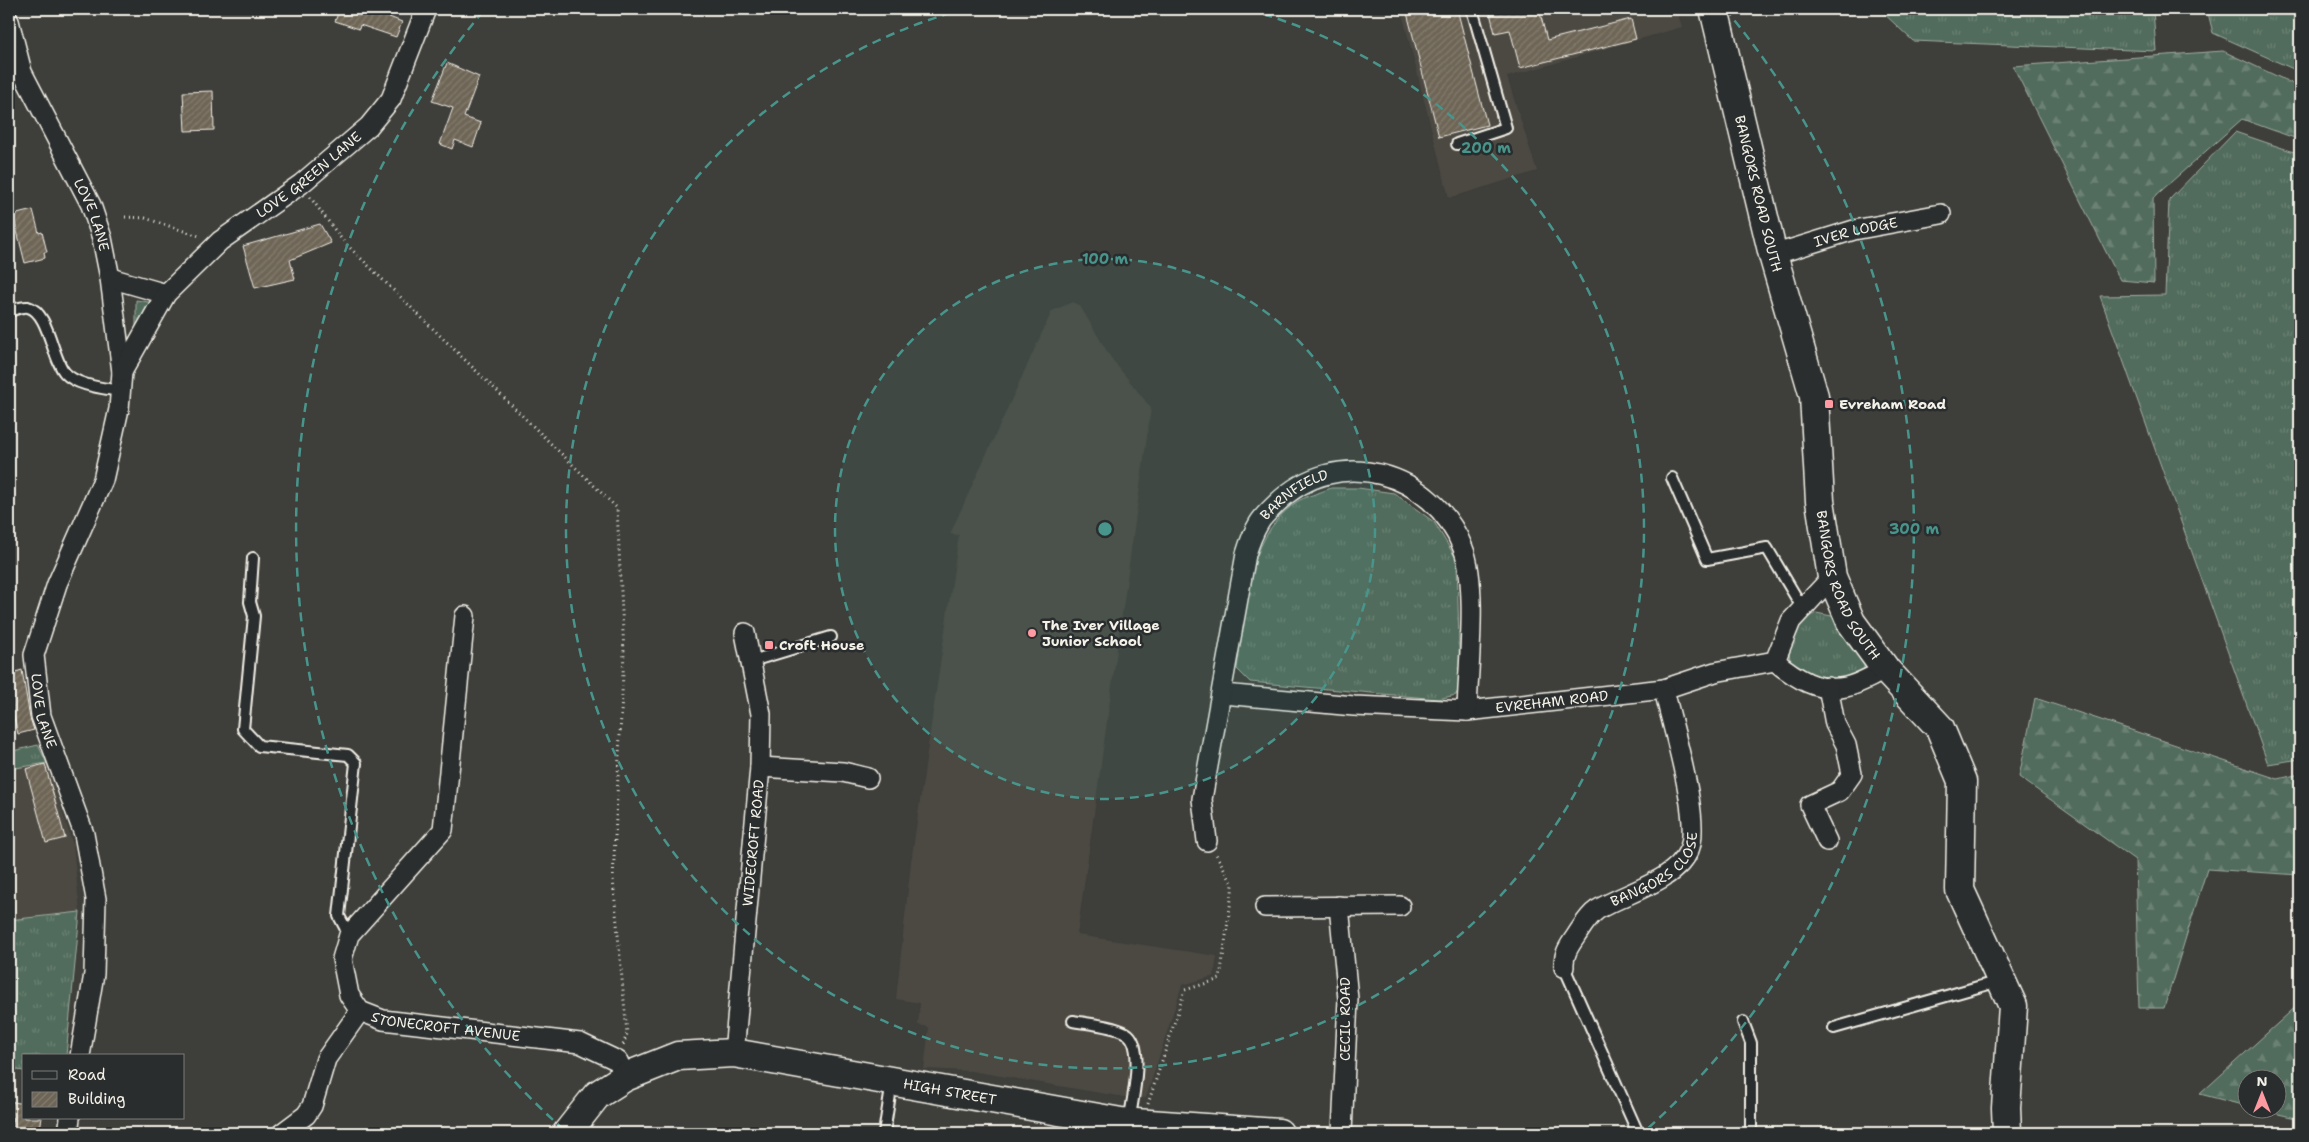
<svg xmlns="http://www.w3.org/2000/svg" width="2309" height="1142" viewBox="0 0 2309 1142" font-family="'Shantell Sans',sans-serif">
	<defs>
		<pattern id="grass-tufts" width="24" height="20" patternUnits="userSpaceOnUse" patternTransform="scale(1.25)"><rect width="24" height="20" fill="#516c5c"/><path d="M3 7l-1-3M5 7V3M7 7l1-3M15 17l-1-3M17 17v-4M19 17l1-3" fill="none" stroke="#6b8173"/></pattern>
		<pattern id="forest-firs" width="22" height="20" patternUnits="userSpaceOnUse" patternTransform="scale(1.25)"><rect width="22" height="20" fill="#516c5c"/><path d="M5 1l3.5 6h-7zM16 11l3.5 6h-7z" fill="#6b8173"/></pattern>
		<pattern id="building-hatch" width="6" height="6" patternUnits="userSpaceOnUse" patternTransform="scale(1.25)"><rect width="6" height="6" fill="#6e6556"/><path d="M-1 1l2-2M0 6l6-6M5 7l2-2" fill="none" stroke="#837c6e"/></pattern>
	</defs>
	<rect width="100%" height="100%" fill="#3e3e3a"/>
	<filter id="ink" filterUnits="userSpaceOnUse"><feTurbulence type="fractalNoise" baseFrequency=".02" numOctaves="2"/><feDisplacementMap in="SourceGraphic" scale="10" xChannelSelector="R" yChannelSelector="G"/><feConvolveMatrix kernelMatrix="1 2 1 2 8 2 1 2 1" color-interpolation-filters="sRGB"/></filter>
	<g filter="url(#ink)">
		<g fill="#4c4a42">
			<polygon points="1401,9 1676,9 1682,27 1507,77 1537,171 1449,198"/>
			<polygon points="1073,302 1080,306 1111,358 1151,408 1077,935 1217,956 1214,976 1182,985 1146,1098 1124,1097 971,1071 924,1069 929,1027 918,1025 920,1003 896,999 911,862 959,535 950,534 1052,311"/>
			<polygon points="47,763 73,845 80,912 9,920 9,769"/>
		</g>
		<g fill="url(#grass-tufts)" stroke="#a2aea2">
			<polygon points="1879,9 2153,9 2156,51 1913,41"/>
			<polygon points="2207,9 2300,9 2300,72 2213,33"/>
			<polygon points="2235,132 2300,154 2300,759 2268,764 2100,296 2165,295 2169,200"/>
			<polygon points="136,300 155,303 136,334"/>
			<path d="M 1331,488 L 1358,488 L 1394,493 L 1434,522 L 1457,560 L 1460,686 L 1456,695 L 1438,699 L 1250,682 L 1237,669 C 1245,614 1244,540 1295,503 C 1305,496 1320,493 1331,488 Z"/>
			<polygon points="1816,613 1837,617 1865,663 1863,671 1846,685 1806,678 1790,659 1788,649 1791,638 1804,619"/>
			<polygon points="38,745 47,763 9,769 9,752"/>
			<polygon points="80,912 66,1056 24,1056 24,1071 9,1069 9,920"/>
		</g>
		<g fill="url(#forest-firs)" stroke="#a2aea2">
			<polygon points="2223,51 2300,87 2300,140 2242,119 2153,198 2154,283 2120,280 2013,66"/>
			<polygon points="2035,698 2278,779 2300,774 2300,875 2207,869 2164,1008 2139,1008 2135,860 2019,777"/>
			<polygon points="2300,1003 2300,1119 2261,1110 2276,1110 2276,1080 2246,1080 2246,1106 2200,1094"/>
		</g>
		<g fill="url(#building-hatch)" stroke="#f4f1e8">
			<polygon points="340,9 369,9 402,22 396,37 360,25 359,29 335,21"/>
			<polygon points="1406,9 1457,9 1487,125 1439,137"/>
			<polygon points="1489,9 1539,9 1547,40 1631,19 1636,39 1520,68 1510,30 1495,33"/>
			<polygon points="447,63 479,77 464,117 481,123 473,147 455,140 452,149 440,144 453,108 432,101"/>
			<polygon points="213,91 214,130 185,131 183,92"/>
			<polygon points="33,210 39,233 42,232 47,252 44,252 45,258 25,263 13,215"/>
			<polygon points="320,224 331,243 290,260 295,279 255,288 243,246"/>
			<polygon points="22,670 30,718 34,730 18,734 9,697 9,674"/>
			<polygon points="45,764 65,838 46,843 26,769"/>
			<polygon points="9,1101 24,1104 24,1118 42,1118 39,1133 10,1133 14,1118 9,1117"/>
		</g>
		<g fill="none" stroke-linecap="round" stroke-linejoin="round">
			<defs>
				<g id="lane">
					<polyline points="1457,144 1506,128 1472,9"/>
					<path d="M 9,311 C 14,310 22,306 28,307 C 49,312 52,359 65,373 C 77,386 104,388 120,391"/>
					<polyline points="1672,478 1707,559 1767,548 1803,609"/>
					<polyline points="253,558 250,602 254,616 243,729 259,746 348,755 356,763 339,916 349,935"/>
					<polyline points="752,661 831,637"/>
					<polyline points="1564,967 1638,1133"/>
					<path d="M 1073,1021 C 1089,1024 1111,1025 1126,1033 C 1146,1044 1132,1102 1129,1122"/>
					<polyline points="1743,1022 1751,1043 1751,1133"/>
					<polyline points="1834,1028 1999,981"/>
					<polyline points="884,1133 892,1082"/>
				</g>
				<g id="street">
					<path id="s1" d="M 9,21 L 22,72 L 91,205 L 102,238 L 110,278 L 122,372 L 119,409 L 103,480 L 57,584 L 34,655 L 41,716 L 84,834 L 96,899 L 94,974 L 80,1056"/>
					<path id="s2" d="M 1773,255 L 1854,230 L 1941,214"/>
					<polyline points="110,278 166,294"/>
					<path id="s3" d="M 122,372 L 166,294 L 220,241 L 301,184 L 369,126 L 391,99 L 426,9"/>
					<path id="s4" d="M 465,616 L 443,830 L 349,935 L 342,959 L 349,995 L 360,1011 L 383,1020 L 580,1043 L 618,1061 L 625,1077"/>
					<path d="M 1775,661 C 1795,678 1819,693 1846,687 C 1860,684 1873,675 1886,670"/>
					<path id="s5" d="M 1223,694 L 1354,706 L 1467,711 L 1664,689 L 1715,672 L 1775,661 L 1791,621 L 1832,577"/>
					<polyline points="760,767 843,772 868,778"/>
					<path id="s6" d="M 1207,841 L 1202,799 L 1246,554 C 1249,544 1253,533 1259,523 C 1263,516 1271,509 1277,503 C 1337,444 1433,471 1463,548 C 1478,584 1468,669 1467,711"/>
					<polyline points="1827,841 1810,805 1840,791 1852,774 1846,745 1835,724 1828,687"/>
					<polyline points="1339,906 1348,999 1342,1133"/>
					<polyline points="1265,907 1400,906"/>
					<path id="s7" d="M 1564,967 C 1563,955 1569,946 1576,936 C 1582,927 1588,916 1597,910 C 1624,893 1675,882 1689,850 C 1702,820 1671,723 1664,689"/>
					<path id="s8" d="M 734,1053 L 760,767 L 761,714 L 745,633"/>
					<polyline points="68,1133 70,1118"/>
					<polyline points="282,1133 306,1115 312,1106 326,1059 360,1011"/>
				</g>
				<g id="secondary">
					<path id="s9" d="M 1714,9 L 1773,255 L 1814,396 L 1820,501 L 1832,577 L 1851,622 L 1886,670 L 1940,728 L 1962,781 L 1960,890 L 2013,1006 L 2006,1108 L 2007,1133"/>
					<path id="s10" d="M 567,1133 L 597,1095 L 625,1077 L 678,1056 L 734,1053 L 1121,1122 L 1279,1133"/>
				</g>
			</defs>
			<use href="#lane" stroke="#f4f1e8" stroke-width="14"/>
			<use href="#street" stroke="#f4f1e8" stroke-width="22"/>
			<use href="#secondary" stroke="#f4f1e8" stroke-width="31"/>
			<g stroke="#f4f1e8" stroke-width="3" stroke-dasharray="1 4" stroke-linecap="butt">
				<polyline points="310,197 343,241 617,508 624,653 613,879 627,1034 623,1045"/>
				<polyline points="125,217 145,218 199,236"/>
				<polyline points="1148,1104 1185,990 1220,979 1233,885 1216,854"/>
			</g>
			<use href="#lane" stroke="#2a2d2e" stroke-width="10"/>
			<use href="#street" stroke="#2a2d2e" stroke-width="19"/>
			<use href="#secondary" stroke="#2a2d2e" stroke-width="28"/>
		</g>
	</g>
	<circle cx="1105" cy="529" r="270" fill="#48958c" fill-opacity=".12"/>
	<g fill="none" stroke="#48958c" stroke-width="2.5" stroke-dasharray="9 6">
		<circle cx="1105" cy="529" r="270"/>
		<path d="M1249 10A539 539 0 1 1 961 10"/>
		<path d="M564 1130A809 809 0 0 1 485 9M1725 9A809 809 0 0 1 1646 1130"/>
	</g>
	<g fill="#ff9aa2" stroke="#2a2d2e" stroke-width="2">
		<rect x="1824" y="399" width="10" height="10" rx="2.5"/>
		<circle cx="1032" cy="633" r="5"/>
		<rect x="764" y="640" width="10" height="10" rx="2.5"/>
	</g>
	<g text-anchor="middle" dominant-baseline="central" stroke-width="5" stroke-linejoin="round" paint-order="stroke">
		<g font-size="14" fill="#f4f1e8" stroke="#2a2d2e">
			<text stroke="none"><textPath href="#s3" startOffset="276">LOVE GREEN LANE</textPath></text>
			<text stroke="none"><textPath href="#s9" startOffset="190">BANGORS ROAD SOUTH</textPath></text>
			<text stroke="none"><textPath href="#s1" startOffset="212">LOVE LANE</textPath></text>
			<text stroke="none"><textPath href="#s2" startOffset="86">IVER LODGE</textPath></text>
			<text stroke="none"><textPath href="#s6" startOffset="371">BARNFIELD</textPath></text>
			<text stroke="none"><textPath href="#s9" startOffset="595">BANGORS ROAD SOUTH</textPath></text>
			<text stroke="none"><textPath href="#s5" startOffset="330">EVREHAM ROAD</textPath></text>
			<text stroke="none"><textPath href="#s1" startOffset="728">LOVE LANE</textPath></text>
			<text stroke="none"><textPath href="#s8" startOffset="211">WIDECROFT ROAD</textPath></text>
			<text stroke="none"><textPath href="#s7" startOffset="141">BANGORS CLOSE</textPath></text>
			<text transform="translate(1345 1019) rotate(-90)">CECIL ROAD</text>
			<text stroke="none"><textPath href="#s4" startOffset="525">STONECROFT AVENUE</textPath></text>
			<text stroke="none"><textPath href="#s10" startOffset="414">HIGH STREET</textPath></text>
		</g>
		<g font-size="14" font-weight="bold" fill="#f4f1e8" stroke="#2a2d2e" text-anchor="start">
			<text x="1839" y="404">Evreham Road</text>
			<text x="1042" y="625">The Iver Village<tspan x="1042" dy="16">Junior School</tspan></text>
			<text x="779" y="645">Croft House</text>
		</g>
	</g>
	<circle cx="1105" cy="529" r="8" fill="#48958c" stroke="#2a2d2e" stroke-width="2.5"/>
	<g font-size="15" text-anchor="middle" font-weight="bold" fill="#48958c" stroke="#2a2d2e" stroke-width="5" stroke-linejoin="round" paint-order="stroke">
		<text x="1486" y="153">200 m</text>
		<text x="1105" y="264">100 m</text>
		<text x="1914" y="534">300 m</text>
	</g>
	<rect width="2309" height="1142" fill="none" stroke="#2a2d2e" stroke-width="30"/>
	<rect x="15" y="15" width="2279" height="1112" fill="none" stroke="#f4f1e8" stroke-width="2" filter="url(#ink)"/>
	<rect x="22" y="1054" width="162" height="65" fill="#2a2d2e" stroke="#7b7b78"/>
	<rect x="32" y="1071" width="25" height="8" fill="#2a2d2e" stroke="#7b7b78"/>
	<text x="68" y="1080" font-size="15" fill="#f4f1e8">Road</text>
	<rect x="32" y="1092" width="25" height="15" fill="url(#building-hatch)" stroke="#7b7b78"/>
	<text x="68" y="1104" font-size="15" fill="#f4f1e8">Building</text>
	<g transform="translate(2262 1094)"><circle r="24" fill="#2a2d2e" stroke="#7b7b78"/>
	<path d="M0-4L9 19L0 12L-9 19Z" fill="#ff9aa2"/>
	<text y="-8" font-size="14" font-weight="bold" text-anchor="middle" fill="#f4f1e8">N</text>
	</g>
</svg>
